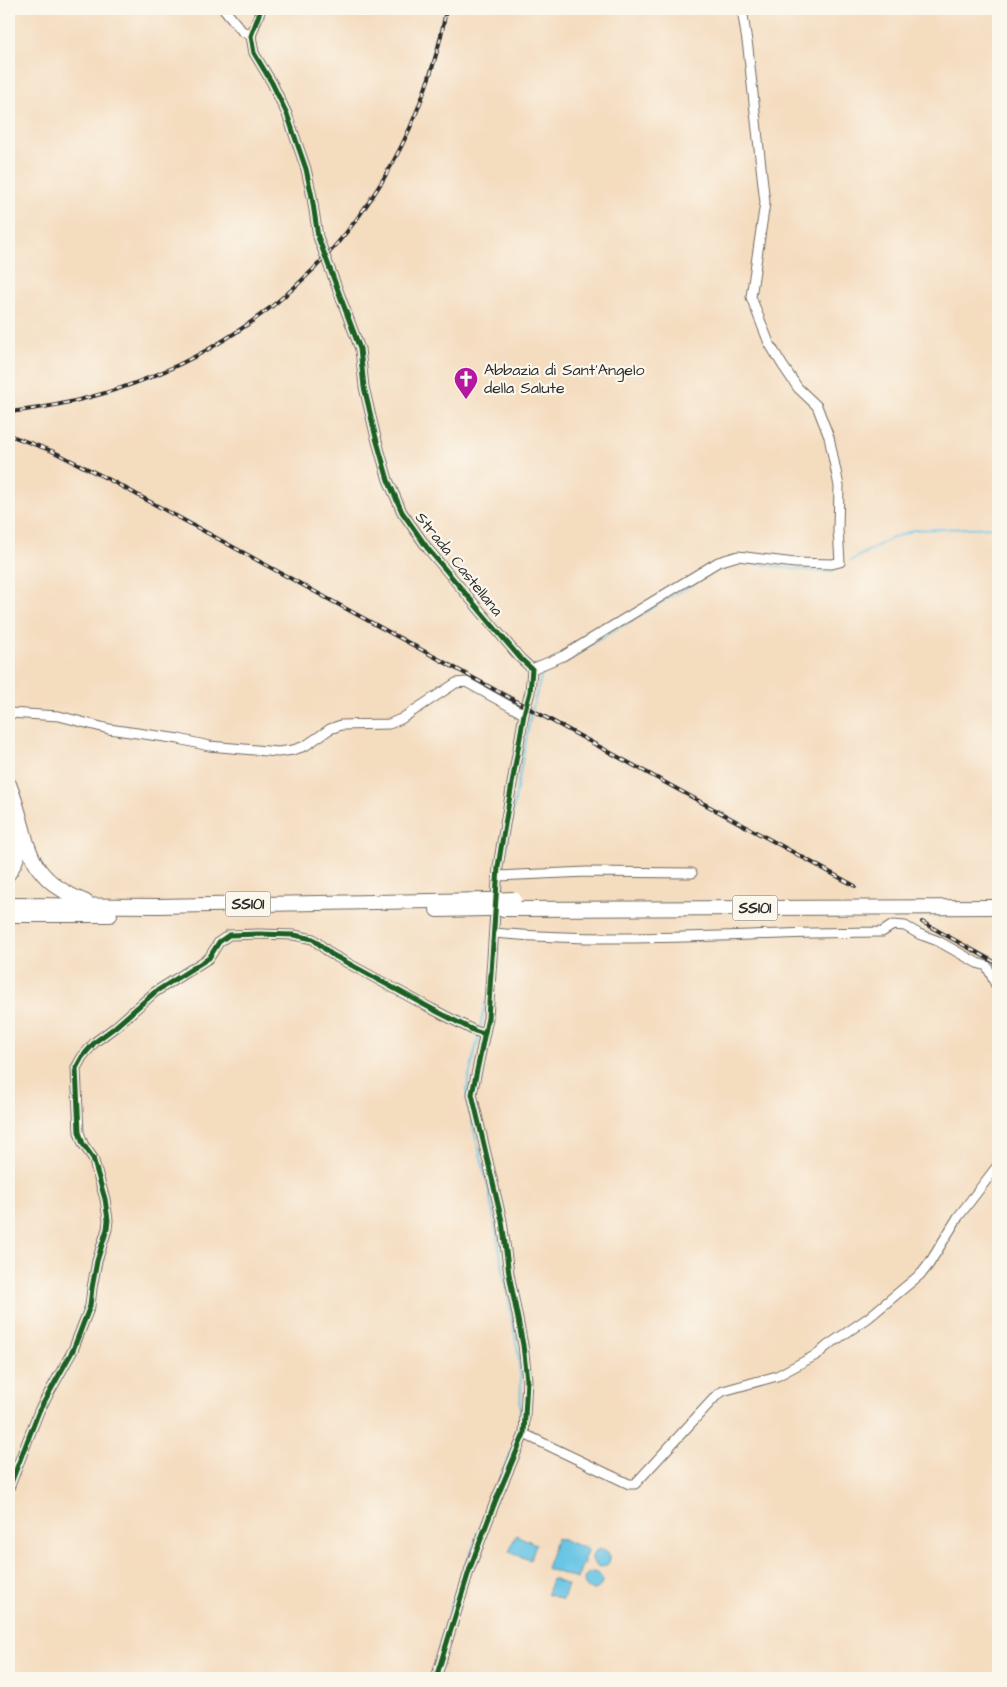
<svg xmlns="http://www.w3.org/2000/svg" width="1007" height="1687" viewBox="0 0 1007 1687" font-family="'Architects Daughter',sans-serif">
	<rect width="100%" height="100%" fill="#fbf7ec"/>
	<filter id="ink" filterUnits="userSpaceOnUse"><feTurbulence type="fractalNoise" baseFrequency=".02" numOctaves="2"/><feDisplacementMap in="SourceGraphic" scale="10" xChannelSelector="R" yChannelSelector="G"/><feConvolveMatrix kernelMatrix="1 2 1 2 8 2 1 2 1" color-interpolation-filters="sRGB"/></filter>
	<filter id="wash" filterUnits="userSpaceOnUse"><feTurbulence type="fractalNoise" baseFrequency=".0096" numOctaves="4" result="noise"/><feDisplacementMap in="SourceGraphic" scale="20" xChannelSelector="R" yChannelSelector="G"/><feGaussianBlur stdDeviation="1.12" result="paint"/><feColorMatrix in="noise" values="0 0 0 0 0 0 0 0 0 0 0 0 0 0 0 0 0 1.4 0 .05"/><feComposite in="paint" operator="in"/></filter>
	<g filter="url(#wash)">
		<rect width="100%" height="100%" fill="#f4dcbf"/>
		<g fill="#67c5e5" stroke="#497888">
			<polygon points="516,1535 536,1544 530,1560 509,1552"/>
			<polygon points="557,1538 588,1549 583,1561 585,1562 583,1566 582,1565 577,1579 546,1568"/>
			<circle cx="601" cy="1558" r="9"/>
			<circle cx="593" cy="1581" r="9"/>
			<polygon points="552,1579 568,1585 563,1600 547,1594"/>
		</g>
		<g fill="none" stroke-linecap="round" stroke-linejoin="round">
			<g stroke="#67c5e5" stroke-width="2">
				<polyline points="850,561 888,540 914,530 997,527"/>
				<polyline points="503,863 531,714 541,677 545,672 721,567 743,562 820,572 833,571"/>
				<polyline points="480,1028 485,1003"/>
				<polyline points="479,1035 468,1081 467,1092 469,1109 488,1186 518,1352 521,1382 520,1424"/>
				<polyline points="497,1487 520,1429"/>
				<polyline points="431,1678 453,1599 488,1508"/>
			</g>
		</g>
	</g>
	<g filter="url(#ink)">
		<g fill="none" stroke-linecap="round" stroke-linejoin="round">
			<defs>
				<g id="minor">
					<polyline points="224,9 242,31 251,36"/>
					<polyline points="261,9 251,36 254,53 272,83 287,114 306,169 312,197 318,237 360,349 364,387 376,438 388,480 402,512 428,549 520,658 532,669 530,692 524,714 503,836 498,867 488,1018 472,1094 502,1221 509,1274 523,1345 527,1380 524,1434 495,1502 470,1568 436,1678"/>
					<polyline points="532,669 563,656 718,562 738,556 795,563 832,564 840,562 838,530 839,486 829,437 817,406 798,388 783,366 769,343 751,297 765,203 748,48 742,9"/>
					<polyline points="9,713 59,716 109,729 179,739 209,746 278,752 293,750 305,746 330,729 341,725 389,724 401,719 456,683 466,682 524,714"/>
					<polyline points="498,876 587,872 692,873"/>
					<path d="M 495,933 C 624,945 753,932 882,932 L 893,925 L 905,926 L 919,934 L 938,941 L 977,963 L 987,966 L 998,990"/>
					<polyline points="524,1434 629,1484 635,1484 716,1396 723,1391 777,1376 818,1354 827,1346 868,1318 922,1273 929,1264 958,1217 998,1165"/>
					<polyline points="9,1488 39,1411 73,1350 90,1306 92,1288 97,1261 107,1229 108,1220 105,1199 93,1158 83,1144 79,1132 76,1068 82,1057 95,1042 114,1028 155,992 209,958 219,942 229,935 259,934 294,935 313,939 331,954 432,1009 475,1031 484,1034"/>
				</g>
				<g id="highway">
					<path d="M 9,784 C 32,841 19,875 86,902"/>
					<path d="M 9,873 C 16,862 21,850 21,837"/>
					<polyline points="9,905 158,906 488,900"/>
					<polyline points="512,909 998,907"/>
					<polyline points="437,910 487,909"/>
					<polyline points="9,915 110,915"/>
				</g>
			</defs>
			<use href="#minor" stroke="#71695f" stroke-width="11"/>
			<use href="#highway" stroke="#71695f" stroke-width="16"/>
			<use href="#minor" stroke="#fff" stroke-width="9"/>
			<use href="#highway" stroke="#fff" stroke-width="14"/>
			<defs>
				<g id="rail">
					<path d="M 9,412 C 185,393 336,292 410,128 C 426,90 440,50 446,9"/>
					<polyline points="9,435 52,451 110,480 855,886"/>
					<polyline points="922,922 998,964"/>
				</g>
			</defs>
			<use href="#rail" stroke="#2b2b2b" stroke-width="4"/>
			<use href="#rail" stroke="#fbf7ec" stroke-width="2" stroke-dasharray="5.5" stroke-linecap="butt"/>
			<defs>
				<g id="highway-bridge">
					<polyline points="488,900 514,899"/>
					<polyline points="487,909 512,909"/>
				</g>
			</defs>
			<use href="#highway-bridge" stroke="#71695f" stroke-width="16" stroke-linecap="butt"/>
			<use href="#highway-bridge" stroke="#fff" stroke-width="14"/>
			<defs>
				<g id="cycleway">
					<polyline points="261,9 251,36 254,53 272,83 287,114 306,169 312,197 318,237 360,349 364,387 376,438 388,480 402,512 428,549 520,658 532,669 530,692 524,714 503,836 498,867 488,1018 472,1094 502,1221 509,1274 523,1345 527,1380 524,1434 495,1502 470,1568 436,1678"/>
					<polyline points="9,1488 39,1411 73,1350 90,1306 92,1288 97,1261 107,1229 108,1220 105,1199 93,1158 83,1144 79,1132 76,1068 82,1057 95,1042 114,1028 155,992 209,958 219,942 229,935 259,934 294,935 313,939 331,954 432,1009 475,1031 484,1034"/>
				</g>
			</defs>
			<use href="#cycleway" stroke="#fbf7ec" stroke-width="8"/>
			<use href="#cycleway" stroke="#1b5e20" stroke-width="5"/>
		</g>
	</g>
	<defs>
		<symbol id="church-pin" viewBox="-11 -11 22 30"><path d="M0 17L-7.5 6A9.5 9.5 0 1 1 7.5 6Z" fill="#b5179e" stroke="#fbf7ec"/><path d="M-1.2-6h2.4v3.5h3.3v2.4h-3.3V6h-2.4V-.1h-3.3v-2.4h3.3Z" fill="#fff"/></symbol>
	</defs>
	<g fill-rule="evenodd">
		<use href="#church-pin" x="452" y="365" width="28" height="38"/>
	</g>
	<g text-anchor="middle" dominant-baseline="central" stroke-width="4.5" stroke-linejoin="round" paint-order="stroke">
		<g fill="#fbf7ec" stroke="#696865" stroke-width="1">
			<rect x="225.5" y="891.5" width="45" height="25" rx="4"/>
			<rect x="732.5" y="895.5" width="45" height="25" rx="4"/>
		</g>
		<g font-size="15" font-weight="bold" fill="#2b2b2b">
			<text x="248" y="904">SS101</text>
			<text x="755" y="908">SS101</text>
		</g>
		<g font-size="16" fill="#2b2b2b" stroke="#fbf7ec" text-anchor="start">
			<text x="484" y="370">Abbazia di Sant’Angelo<tspan x="484" dy="18">della Salute</tspan></text>
		</g>
		<g font-size="16" fill="#2b2b2b" stroke="#fbf7ec">
			<text transform="translate(459 564) rotate(51)">Strada Castellana</text>
		</g>
	</g>
	<rect width="1007" height="1687" fill="none" stroke="#fbf7ec" stroke-width="30"/>
</svg>
